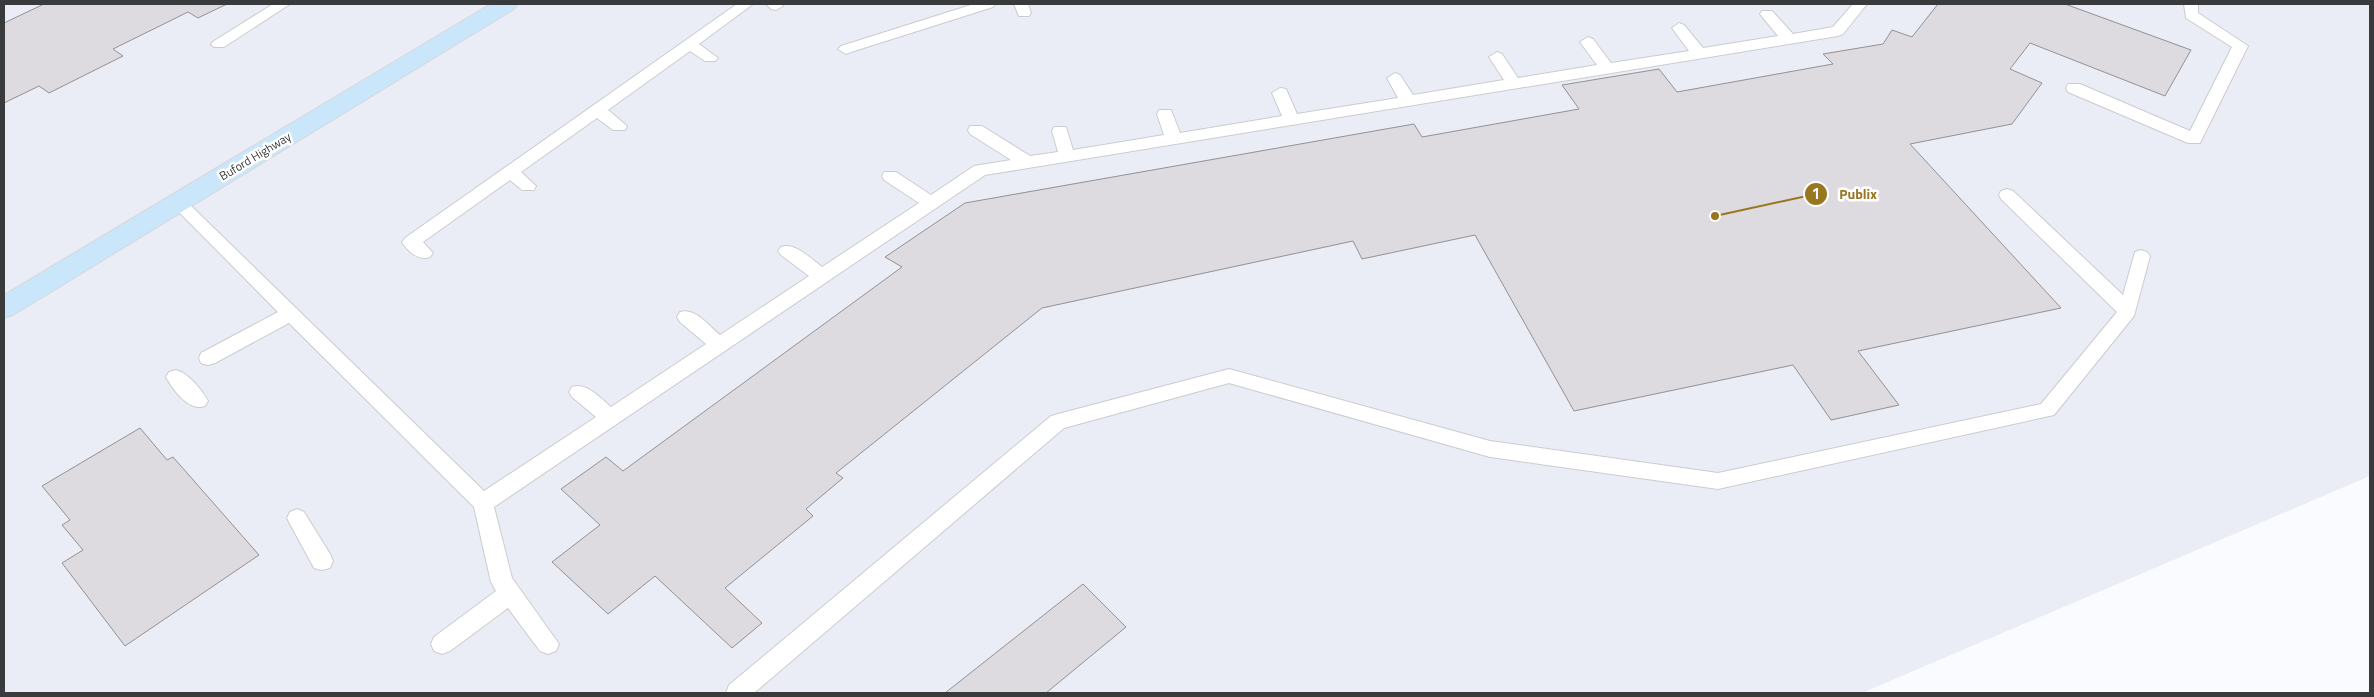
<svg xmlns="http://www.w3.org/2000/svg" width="2374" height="697" viewBox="0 0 2374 697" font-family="'Titillium Web',sans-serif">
	<rect width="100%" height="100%" fill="#fafbff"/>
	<polygon fill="#eaedf6" points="4,4 2370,4 2370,476 1862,693 4,693"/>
	<g fill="#dddbdf" stroke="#939194">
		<polygon points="44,4 227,4 198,18 188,12 113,49 123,56 49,93 39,86 4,103 4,23"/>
		<polygon points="1938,4 2065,4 2191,50 2165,96 2030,43 2010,69 2042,83 2012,124 1910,144 2061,308 1858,351 1899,405 1831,420 1793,365 1574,411 1475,235 1362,259 1353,241 1042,308 836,473 843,478 806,509 813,516 725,588 762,623 732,648 655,576 608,614 552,562 600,525 561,489 606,457 623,471 902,267 885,257 965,203 1414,124 1422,137 1579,109 1562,85 1659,69 1677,92 1833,64 1823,54 1883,44 1892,30 1912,37"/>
		<polygon points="140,428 167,460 173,457 259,555 125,646 62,563 83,550 62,525 70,520 42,486"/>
		<polygon points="1083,584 1126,627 1046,693 945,693"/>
	</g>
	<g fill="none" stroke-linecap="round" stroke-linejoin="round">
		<defs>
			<g id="service">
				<polygon points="273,4 290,4 224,47 214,47 211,44 214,41"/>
				<path d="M 737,4 L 753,4 L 699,44 L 718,58 L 715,61 L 705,61 L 690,51 L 608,110 L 627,126 L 625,130 L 613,130 L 597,118 L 521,172 L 536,186 L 534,190 L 522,190 L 510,180 L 423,242 L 433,253 L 430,257 C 419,261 408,252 402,242 L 405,238 Z"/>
				<polygon points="766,4 782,4 783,6 776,10 771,9"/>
				<polygon points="974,4 995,4 993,7 851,52 846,54 838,49 841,46"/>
				<polygon points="1014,4 1028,4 1031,13 1029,16 1019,16"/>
				<path d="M 1853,4 L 1867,4 L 1843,34 L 1838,36 L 985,175 L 494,507 L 512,578 L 559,644 L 556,651 L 548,654 L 540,651 L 508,608 L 450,651 L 442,654 L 434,651 L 431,644 L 434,637 L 496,591 L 491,582 L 474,507 L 289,323 L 215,363 L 208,365 L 201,363 L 199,358 L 201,353 L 278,312 L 170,203 L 172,199 L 184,199 L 484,491 L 596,417 L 572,397 L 569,392 L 572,387 C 587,382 600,398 611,407 L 706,344 L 680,322 L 677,317 L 680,312 C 695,307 709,326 720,335 L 809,276 L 781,255 L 778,251 L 781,247 C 795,242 811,259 822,267 L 919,203 L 884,180 L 882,176 L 884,172 L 896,172 L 931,195 L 974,166 L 1011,160 L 970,134 L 968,130 L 970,126 L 982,126 L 1030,156 L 1058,152 L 1052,131 L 1054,127 L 1066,127 L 1073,150 L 1164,135 L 1157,114 L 1159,110 L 1171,110 L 1180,133 L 1282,116 L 1272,93 L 1280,88 L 1286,89 L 1297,114 L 1398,98 L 1387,78 L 1395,73 L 1400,75 L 1413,95 L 1504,80 L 1489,57 L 1497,52 L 1502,54 L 1518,78 L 1597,65 L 1580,42 L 1588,37 L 1593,39 L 1611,63 L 1689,51 L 1672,28 L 1679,23 L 1684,25 L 1703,48 L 1778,36 L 1760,14 L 1762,11 L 1772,11 L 1793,34 L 1833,27 Z"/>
				<polygon points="2184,4 2198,4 2198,13 2248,46 2200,143 2188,143 2068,92 2066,88 2068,84 2080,84 2190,131 2232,47 2186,18"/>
				<polygon points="2007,189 2013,191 2123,295 2135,252 2141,250 2147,252 2150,256 2134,316 2054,415 1718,489 1490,457 1229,383 1064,428 754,693 726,693 729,685 1051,416 1058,414 1229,369 1490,441 1718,473 2041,404 2117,312 2001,199 1999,195 2001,191"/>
				<path d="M 176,370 C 188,373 202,390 208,401 L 205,406 C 189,412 173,390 166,377 L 169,372 Z"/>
				<polygon points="297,509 304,512 330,554 333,561 330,568 322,570 314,568 290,524 287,518 290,512"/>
			</g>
			<polygon id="primary" points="491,4 517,4 514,9 13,315 4,318 4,295"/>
		</defs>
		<use href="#service" stroke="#cbcccf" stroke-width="2"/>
		<use href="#primary" stroke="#d7d8d8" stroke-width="2"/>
		<use href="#service" fill="#fff" fill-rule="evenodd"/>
		<use href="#primary" fill="#cae6fa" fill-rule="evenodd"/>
	</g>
	<g text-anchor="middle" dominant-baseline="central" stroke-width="5" stroke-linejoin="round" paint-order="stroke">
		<g font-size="12" fill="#393a3b" stroke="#fff">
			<text transform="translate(255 156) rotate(-31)">Buford Highway</text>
		</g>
	</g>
	<path fill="none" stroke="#997620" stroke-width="2" d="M1715 216L1816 194"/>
	<g fill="#997620" stroke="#fff" stroke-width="2">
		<circle cx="1715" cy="216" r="5"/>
		<circle cx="1816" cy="194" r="12"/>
	</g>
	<g font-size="15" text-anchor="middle" font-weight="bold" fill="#fff">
		<text x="1816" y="199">1</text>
	</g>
	<g font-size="14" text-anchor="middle" font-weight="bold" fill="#997620" stroke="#fff" stroke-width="5" stroke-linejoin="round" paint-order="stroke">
		<text x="1858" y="199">Publix</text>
	</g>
	<rect width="2374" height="697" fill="none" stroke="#393a3b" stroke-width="10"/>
</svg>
